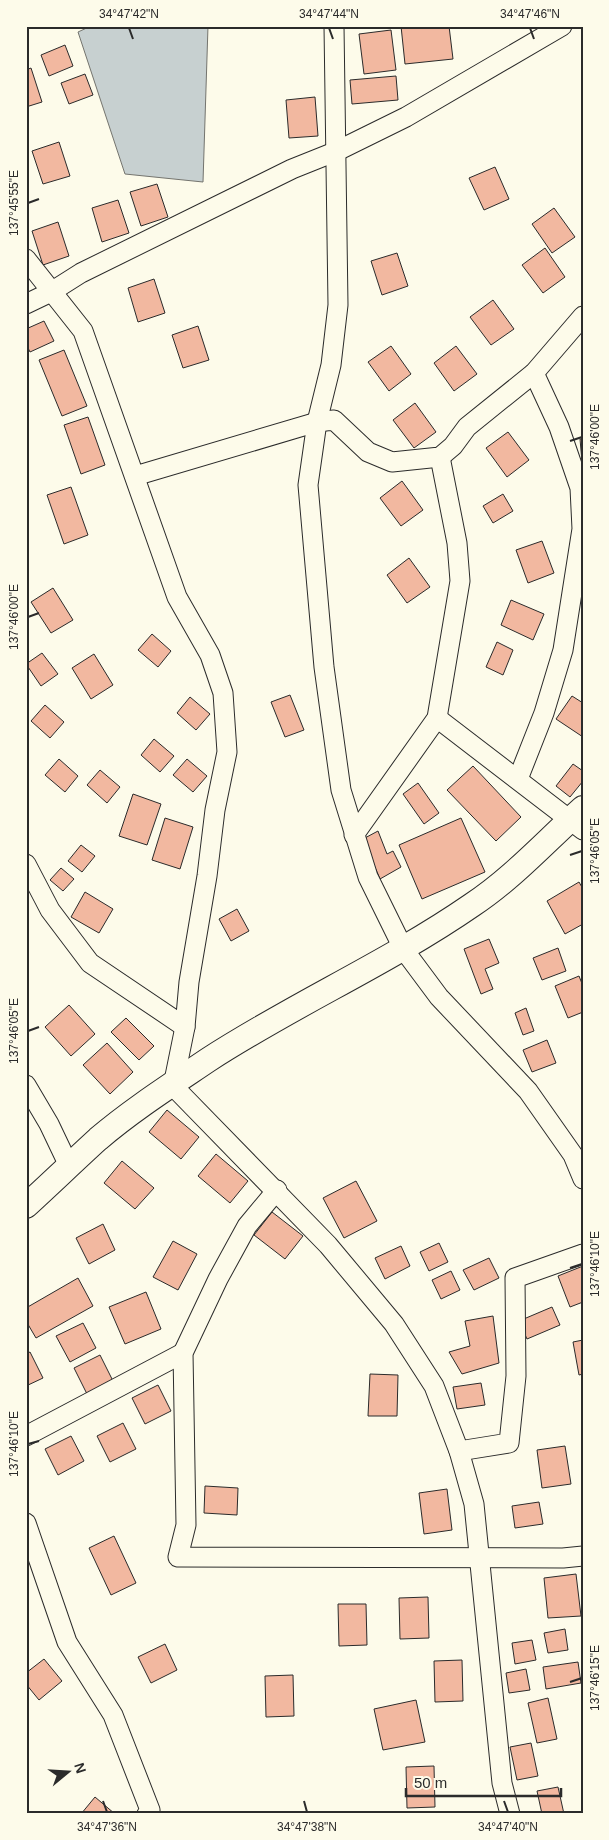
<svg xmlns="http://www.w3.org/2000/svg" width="609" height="1840" viewBox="0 0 609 1840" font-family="Helvetica,sans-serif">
	<rect width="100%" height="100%" fill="#fdfbea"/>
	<polygon fill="#c7d0d0" stroke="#74746e" points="91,26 208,26 203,182 125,174 78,32"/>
	<g fill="#f2b8a0" stroke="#2b2b2b">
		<polygon points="401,26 449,26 453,59 405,64"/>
		<polygon points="391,30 396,70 364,74 359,34"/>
		<polygon points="65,45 73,66 49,76 41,55"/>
		<polygon points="31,68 42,102 26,107 26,70"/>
		<polygon points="85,74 93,95 69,104 61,83"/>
		<polygon points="396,76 398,100 352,104 350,80"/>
		<polygon points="315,97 318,136 289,138 286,100"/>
		<polygon points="59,142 70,176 43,184 32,151"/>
		<polygon points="495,167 509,199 484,210 469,178"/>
		<polygon points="157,184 168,217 141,226 130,192"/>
		<polygon points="118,200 129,233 102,242 92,208"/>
		<polygon points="554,208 575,237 552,253 532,224"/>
		<polygon points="58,222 69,256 43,265 32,231"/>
		<polygon points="545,248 565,277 543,293 522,265"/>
		<polygon points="397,253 408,286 382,295 371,261"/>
		<polygon points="154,279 165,313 138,322 128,288"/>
		<polygon points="493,300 514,329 491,345 470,317"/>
		<polygon points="44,321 54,341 30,352 26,344 26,329"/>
		<polygon points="198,326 209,360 183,368 172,335"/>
		<polygon points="391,346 411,374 389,391 368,362"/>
		<polygon points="456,346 477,374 454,391 434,363"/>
		<polygon points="64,350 87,406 62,416 39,360"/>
		<polygon points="415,403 436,432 414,448 393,420"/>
		<polygon points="88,417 105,465 81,474 64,425"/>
		<polygon points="508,432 529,460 507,477 486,448"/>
		<polygon points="580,439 583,439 583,462 582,462"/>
		<polygon points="402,481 423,510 401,526 380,498"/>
		<polygon points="71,487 88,535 64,544 47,495"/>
		<polygon points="503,494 513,511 493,523 483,506"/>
		<polygon points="542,541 554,573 528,583 516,550"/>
		<polygon points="409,558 430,587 407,603 387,575"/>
		<polygon points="53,588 73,620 51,633 31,602"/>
		<polygon points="511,600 544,614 533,640 501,625"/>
		<polygon points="152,634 171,651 158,667 138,650"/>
		<polygon points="497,642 513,650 503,675 486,667"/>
		<polygon points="42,653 58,674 41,686 26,664"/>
		<polygon points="94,654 113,685 91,699 72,668"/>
		<polygon points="290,695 304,730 285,737 271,702"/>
		<polygon points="572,696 583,703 583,737 556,719"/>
		<polygon points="190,697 210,714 196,730 177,713"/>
		<polygon points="45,705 64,722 50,738 31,721"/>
		<polygon points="154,739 174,756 160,772 141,755"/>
		<polygon points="59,759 78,776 65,792 45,775"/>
		<polygon points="187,759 207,776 193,792 173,775"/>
		<polygon points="573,764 583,771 583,781 570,797 556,786"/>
		<polygon points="473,766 521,817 496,841 447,790"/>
		<polygon points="100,770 120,787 107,803 87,785"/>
		<polygon points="418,783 439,813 424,824 403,794"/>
		<polygon points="133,794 161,804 147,845 119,836"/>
		<polygon points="165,818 193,827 180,869 152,860"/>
		<polygon points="461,818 485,872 422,899 399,845"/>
		<polygon points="378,831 387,854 393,851 401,867 380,879 363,839"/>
		<polygon points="81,845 95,856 82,872 68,861"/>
		<polygon points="61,868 74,879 63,891 50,880"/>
		<polygon points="579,882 583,889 583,924 565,934 547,901"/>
		<polygon points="85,892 113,909 99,933 71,917"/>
		<polygon points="237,909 249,931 231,941 219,919"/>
		<polygon points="489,939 499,963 485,969 493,989 481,994 464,949"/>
		<polygon points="558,948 566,971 542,980 533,958"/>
		<polygon points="579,976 583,986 583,1012 568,1018 555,986"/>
		<polygon points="69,1005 95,1034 71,1056 45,1027"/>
		<polygon points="526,1008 534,1031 523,1035 515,1013"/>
		<polygon points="126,1018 154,1046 139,1060 111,1032"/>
		<polygon points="547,1040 556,1063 532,1072 523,1050"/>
		<polygon points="107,1043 133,1072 110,1094 83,1065"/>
		<polygon points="167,1110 199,1137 181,1159 149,1132"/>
		<polygon points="216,1154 248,1181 230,1203 198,1176"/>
		<polygon points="122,1161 154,1188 135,1209 104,1183"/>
		<polygon points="356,1181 377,1221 344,1238 323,1198"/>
		<polygon points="272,1212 303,1236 285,1259 254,1235"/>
		<polygon points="103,1224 115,1250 89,1264 76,1238"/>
		<polygon points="173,1241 197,1254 178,1290 153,1277"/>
		<polygon points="439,1243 448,1262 429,1271 420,1252"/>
		<polygon points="401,1246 410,1266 385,1279 375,1258"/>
		<polygon points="489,1258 499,1278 474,1290 463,1270"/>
		<polygon points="583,1266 583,1302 570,1307 558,1276"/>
		<polygon points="451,1271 460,1290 441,1299 432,1280"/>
		<polygon points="78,1278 93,1306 36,1338 26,1321 26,1308"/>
		<polygon points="146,1292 161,1329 125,1344 109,1307"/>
		<polygon points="552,1307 560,1325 527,1339 519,1321"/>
		<polygon points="493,1316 499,1363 462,1374 449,1352 470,1346 465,1321"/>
		<polygon points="83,1323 96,1348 70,1362 56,1336"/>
		<polygon points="583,1340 583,1374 579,1375 573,1342"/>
		<polygon points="30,1352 43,1378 26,1386 26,1354"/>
		<polygon points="100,1355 113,1381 87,1394 74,1368"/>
		<polygon points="370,1374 398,1375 397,1416 368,1416"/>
		<polygon points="481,1383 485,1405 457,1409 453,1387"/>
		<polygon points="158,1385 171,1411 145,1424 132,1398"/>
		<polygon points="123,1423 136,1449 110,1462 97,1436"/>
		<polygon points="71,1436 84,1461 58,1475 45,1449"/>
		<polygon points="565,1446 571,1484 542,1488 537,1450"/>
		<polygon points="205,1486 238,1488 237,1515 204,1513"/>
		<polygon points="447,1489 452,1530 424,1534 419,1493"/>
		<polygon points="539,1502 543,1524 515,1528 512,1506"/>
		<polygon points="114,1536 136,1583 111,1595 89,1548"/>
		<polygon points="576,1574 581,1616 548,1618 544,1578"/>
		<polygon points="428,1597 429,1638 400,1639 399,1598"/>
		<polygon points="338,1604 366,1604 367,1645 339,1646"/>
		<polygon points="565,1629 568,1650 548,1653 544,1633"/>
		<polygon points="532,1640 536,1660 515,1664 512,1643"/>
		<polygon points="165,1644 177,1670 151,1683 138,1657"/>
		<polygon points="44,1659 62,1681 39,1700 26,1684 26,1673"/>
		<polygon points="462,1660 463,1701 435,1702 434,1661"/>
		<polygon points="578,1662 581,1683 546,1689 543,1667"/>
		<polygon points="526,1669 530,1690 509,1693 506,1673"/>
		<polygon points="293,1675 294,1716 266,1717 265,1676"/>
		<polygon points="548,1698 557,1739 537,1743 528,1703"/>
		<polygon points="416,1700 425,1742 383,1750 374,1709"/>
		<polygon points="531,1743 538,1776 517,1780 510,1747"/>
		<polygon points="434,1766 435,1807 407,1808 406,1767"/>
		<polygon points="558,1787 564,1814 542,1814 537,1791"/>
		<polygon points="95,1797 115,1814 81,1814"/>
	</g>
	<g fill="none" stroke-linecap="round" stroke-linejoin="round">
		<defs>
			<g id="minor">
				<polyline points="334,26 338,305 331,365 317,422 308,485 324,667 341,790 368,877 404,950 439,997 528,1091 573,1155 583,1179"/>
				<polyline points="26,259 83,331 177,597 210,655 223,693 227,752 215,810 207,876 189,982 185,1027 173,1086 328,1245 394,1324 434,1386 459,1451 474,1504 502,1783 510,1814"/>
				<polyline points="26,304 51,292 81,273 292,169 337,151 406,117 562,26"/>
				<polyline points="135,476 317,422 334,420 368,452 392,462 440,457 453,446 467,427 534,373 583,316"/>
				<polyline points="437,718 583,830"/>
				<polyline points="518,779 544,713 563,650 582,529 580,488 559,427 534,373"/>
				<polyline points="354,835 437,718 460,581 457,543 440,457"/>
				<polyline points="26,864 50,910 90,963 185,1027"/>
				<polyline points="26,1085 49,1124 69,1166"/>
				<polyline points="277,1190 247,1226 218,1279 183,1353 186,1525 178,1557 563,1558 583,1556"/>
				<polyline points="26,1436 183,1353"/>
				<polyline points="459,1451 509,1443 516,1376 515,1278 583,1254"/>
				<polyline points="26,1523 67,1642 113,1715 150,1810 147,1814"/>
			</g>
			<path id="tertiary" d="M 26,1206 C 50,1184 74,1161 98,1139 C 132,1110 171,1085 208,1060 C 294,1004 388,963 472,905 C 513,878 547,840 583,808"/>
		</defs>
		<use href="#minor" stroke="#2b2b2b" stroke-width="21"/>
		<use href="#tertiary" stroke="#2b2b2b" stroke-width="26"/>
		<use href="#minor" stroke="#fdfbea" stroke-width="19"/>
		<use href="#tertiary" stroke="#fdfbea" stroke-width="24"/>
	</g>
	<path fill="none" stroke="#2b2b2b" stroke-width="2" d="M 129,28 L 133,39M 329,28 L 333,39M 530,28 L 534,39M 28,203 L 39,199M 570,441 L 582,437M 28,617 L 39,613M 570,855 L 582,851M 28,1031 L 39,1027M 570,1268 L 582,1264M 28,1444 L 39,1441M 570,1682 L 582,1678M 103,1801 L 107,1812M 304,1801 L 307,1812M 504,1801 L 508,1812"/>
	<rect width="609" height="1840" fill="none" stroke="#fdfbea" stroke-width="55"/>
	<g transform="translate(68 1772) rotate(72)" stroke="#fdfbea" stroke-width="4" paint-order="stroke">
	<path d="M0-4L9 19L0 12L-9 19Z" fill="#2b2b2b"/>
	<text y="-8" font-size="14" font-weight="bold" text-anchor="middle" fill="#2b2b2b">N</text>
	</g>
	<path d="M406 1788v8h155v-8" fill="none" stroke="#2b2b2b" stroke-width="2.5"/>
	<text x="414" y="1788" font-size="15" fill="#2b2b2b" stroke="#fdfbea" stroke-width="4" paint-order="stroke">50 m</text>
	<rect x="28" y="28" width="554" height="1784" fill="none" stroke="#2b2b2b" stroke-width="2"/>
	<g font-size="12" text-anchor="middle" fill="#2b2b2b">
		<text x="129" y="18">34°47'42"N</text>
		<text x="329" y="18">34°47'44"N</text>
		<text x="530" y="18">34°47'46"N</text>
		<text transform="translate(14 203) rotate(-90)" y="4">137°45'55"E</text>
		<text transform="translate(595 437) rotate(-90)" y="4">137°46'00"E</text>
		<text transform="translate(14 617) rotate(-90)" y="4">137°46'00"E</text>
		<text transform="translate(595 851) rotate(-90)" y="4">137°46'05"E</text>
		<text transform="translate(14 1031) rotate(-90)" y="4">137°46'05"E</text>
		<text transform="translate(595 1264) rotate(-90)" y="4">137°46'10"E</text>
		<text transform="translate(14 1444) rotate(-90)" y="4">137°46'10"E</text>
		<text transform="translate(595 1678) rotate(-90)" y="4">137°46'15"E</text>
		<text x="107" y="1831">34°47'36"N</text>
		<text x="307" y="1831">34°47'38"N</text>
		<text x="508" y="1831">34°47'40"N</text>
	</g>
</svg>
